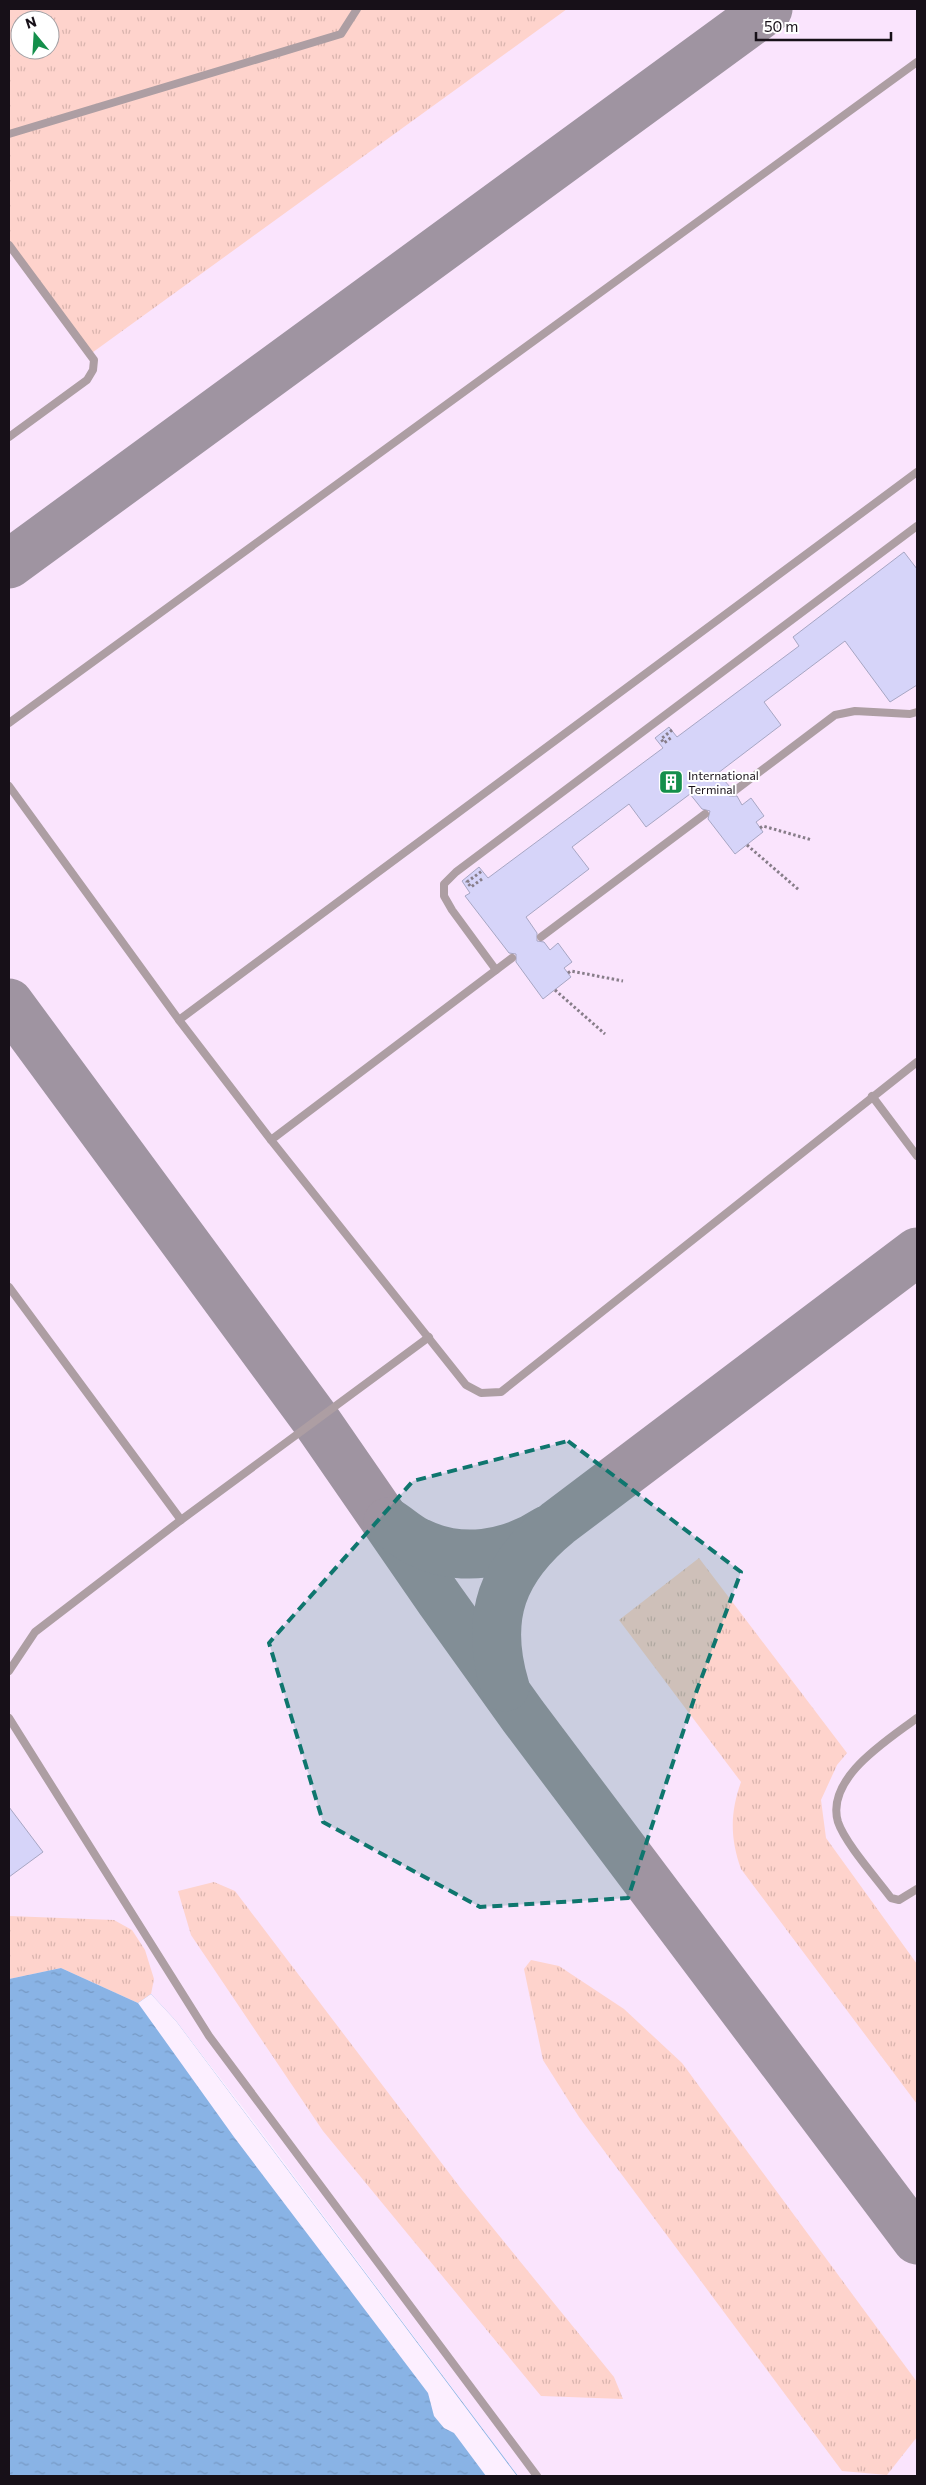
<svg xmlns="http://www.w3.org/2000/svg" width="926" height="2485" viewBox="0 0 926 2485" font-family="Commissioner,sans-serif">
	<defs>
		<pattern id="grass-tufts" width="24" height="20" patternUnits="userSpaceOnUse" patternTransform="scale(1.25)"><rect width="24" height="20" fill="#fed3cc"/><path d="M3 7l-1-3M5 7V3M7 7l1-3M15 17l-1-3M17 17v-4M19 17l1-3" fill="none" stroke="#d9b4ae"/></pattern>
		<pattern id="water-ripples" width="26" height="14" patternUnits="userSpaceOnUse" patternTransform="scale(1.25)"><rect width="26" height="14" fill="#89b3e5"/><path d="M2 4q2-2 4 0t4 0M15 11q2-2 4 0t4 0" fill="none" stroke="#7699c4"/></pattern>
	</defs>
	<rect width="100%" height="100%" fill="#fcefff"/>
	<path fill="#fae4fd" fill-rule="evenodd" d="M 9,9 L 917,9 L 917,2476 L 518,2476 L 245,2110 L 176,2021 L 151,1995 L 138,2003 L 61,1968 L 9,1979 ZM 20,20 L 50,20 L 50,50 L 20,50 Z"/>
	<g fill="url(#grass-tufts)" fill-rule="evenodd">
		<path d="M 9,9 L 567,9 L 89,355 L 9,245 ZM 20,20 L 50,20 L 50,50 L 20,50 Z"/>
		<path d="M 699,1558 L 847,1753 L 837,1765 L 821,1800 L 826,1838 L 917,1964 L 917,2104 L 741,1869 C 730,1838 730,1813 741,1782 L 619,1620 Z"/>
		<polygon points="214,1882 235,1891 462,2190 614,2377 623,2399 541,2396 323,2131 191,1935 178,1891"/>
		<polygon points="9,1916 114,1920 132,1930 145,1950 154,1979 151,1994 138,2003 61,1968 9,1979"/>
		<polygon points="531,1960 559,1966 624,2009 682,2063 917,2382 917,2437 887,2475 842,2471 579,2117 543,2060 524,1969"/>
	</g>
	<polygon fill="url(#water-ripples)" points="61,1968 138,2003 151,1994 176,2021 518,2476 9,2476 9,1979"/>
	<polygon fill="#fcefff" points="151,1994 176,2021 517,2476 486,2476 454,2433 444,2428 434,2416 428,2393 234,2137 138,2003"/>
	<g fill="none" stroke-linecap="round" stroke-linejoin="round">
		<g stroke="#9f94a1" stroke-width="49">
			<polyline points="9,564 768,9"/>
			<polyline points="9,1003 315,1419 440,1600 523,1716 917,2240"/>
			<path d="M 388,1522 C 398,1528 407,1537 418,1542 C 460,1563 509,1555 547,1530"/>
			<path d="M 505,1687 C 484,1617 502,1569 558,1523 L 917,1252"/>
		</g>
	</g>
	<g fill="#d6d4f9" stroke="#a7a6c3">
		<polygon points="904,552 917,569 917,685 890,702 845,641 764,702 781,725 718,773 730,787 727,792 729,796 737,796 742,805 751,798 764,816 756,822 763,832 735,854 708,819 710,811 702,809 690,794 646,827 629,804 572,847 589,869 526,917 537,933 537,941 544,942 550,950 558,943 572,962 564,968 571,977 543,999 516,962 516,954 509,953 465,896 470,893 462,881 479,867 488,878 663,748 655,738 669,727 677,737 799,646 793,637"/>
		<polygon points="9,1807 43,1852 9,1877"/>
	</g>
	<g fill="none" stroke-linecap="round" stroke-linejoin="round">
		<g stroke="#877d89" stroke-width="3" stroke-dasharray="2.5 2.5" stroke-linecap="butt">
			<polyline points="672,730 661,739 664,743 672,737"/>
			<polyline points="760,828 763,826 812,840"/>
			<polyline points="747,845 799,890"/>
			<polyline points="482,879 471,887 467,882 482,871"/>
			<polyline points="568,973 571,971 623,981"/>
			<polyline points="555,990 605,1034"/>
		</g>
		<g stroke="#ad9ea3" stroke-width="8">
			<polyline points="9,134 341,34 357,9"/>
			<polyline points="9,245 94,360 93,370 87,380 9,437"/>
			<polyline points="9,723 917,62"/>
			<polyline points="9,786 179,1020"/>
			<polyline points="733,792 835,715 855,711 910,714 917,712"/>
			<polyline points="541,937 705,814"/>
			<polyline points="512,958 271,1140 466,1385 481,1393 501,1392 917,1062"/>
			<polyline points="496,970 452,910 444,896 444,884 456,872 917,526"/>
			<polyline points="872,1096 917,1156"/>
			<polyline points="271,1140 179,1020 917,472"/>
			<polyline points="9,1287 181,1520"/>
			<polyline points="9,1671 35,1632 181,1520 429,1337"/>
			<polyline points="9,1718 209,2036 537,2476"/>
			<path d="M 917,1718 C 888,1740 825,1778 838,1822 C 845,1843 877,1879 891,1898 L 899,1900 L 917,1889"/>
		</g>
	</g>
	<path fill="#0f766e" fill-opacity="0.2" stroke="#0f766e" stroke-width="4" stroke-dasharray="10 6" stroke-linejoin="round" d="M 568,1441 L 741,1572 L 697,1690 L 628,1898 L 480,1907 L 323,1822 L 269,1643 L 413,1481 Z"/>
	<defs>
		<symbol id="building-square" viewBox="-11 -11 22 22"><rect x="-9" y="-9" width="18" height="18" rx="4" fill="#148f4b" stroke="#fff"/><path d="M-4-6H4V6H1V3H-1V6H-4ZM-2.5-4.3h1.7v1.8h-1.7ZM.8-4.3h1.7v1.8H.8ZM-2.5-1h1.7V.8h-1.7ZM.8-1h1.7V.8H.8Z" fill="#fff"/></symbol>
	</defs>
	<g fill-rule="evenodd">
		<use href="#building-square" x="657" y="768" width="28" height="28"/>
	</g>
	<g text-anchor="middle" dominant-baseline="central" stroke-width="4" stroke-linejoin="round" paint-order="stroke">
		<g font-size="12" fill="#171018" stroke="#fff" text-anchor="start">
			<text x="688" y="775">International<tspan x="688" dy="14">Terminal</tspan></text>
		</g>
	</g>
	<rect width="926" height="2485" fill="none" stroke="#171018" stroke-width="20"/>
	<g transform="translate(35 35) rotate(342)"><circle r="24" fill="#ffffff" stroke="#a29fa3"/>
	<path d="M0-4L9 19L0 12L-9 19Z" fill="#148f4b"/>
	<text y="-8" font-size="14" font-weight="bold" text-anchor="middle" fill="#171018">N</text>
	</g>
	<path d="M756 32v8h135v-8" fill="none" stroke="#171018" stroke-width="2.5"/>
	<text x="764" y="32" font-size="15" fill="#171018" stroke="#ffffff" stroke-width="4" paint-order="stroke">50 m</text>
</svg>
